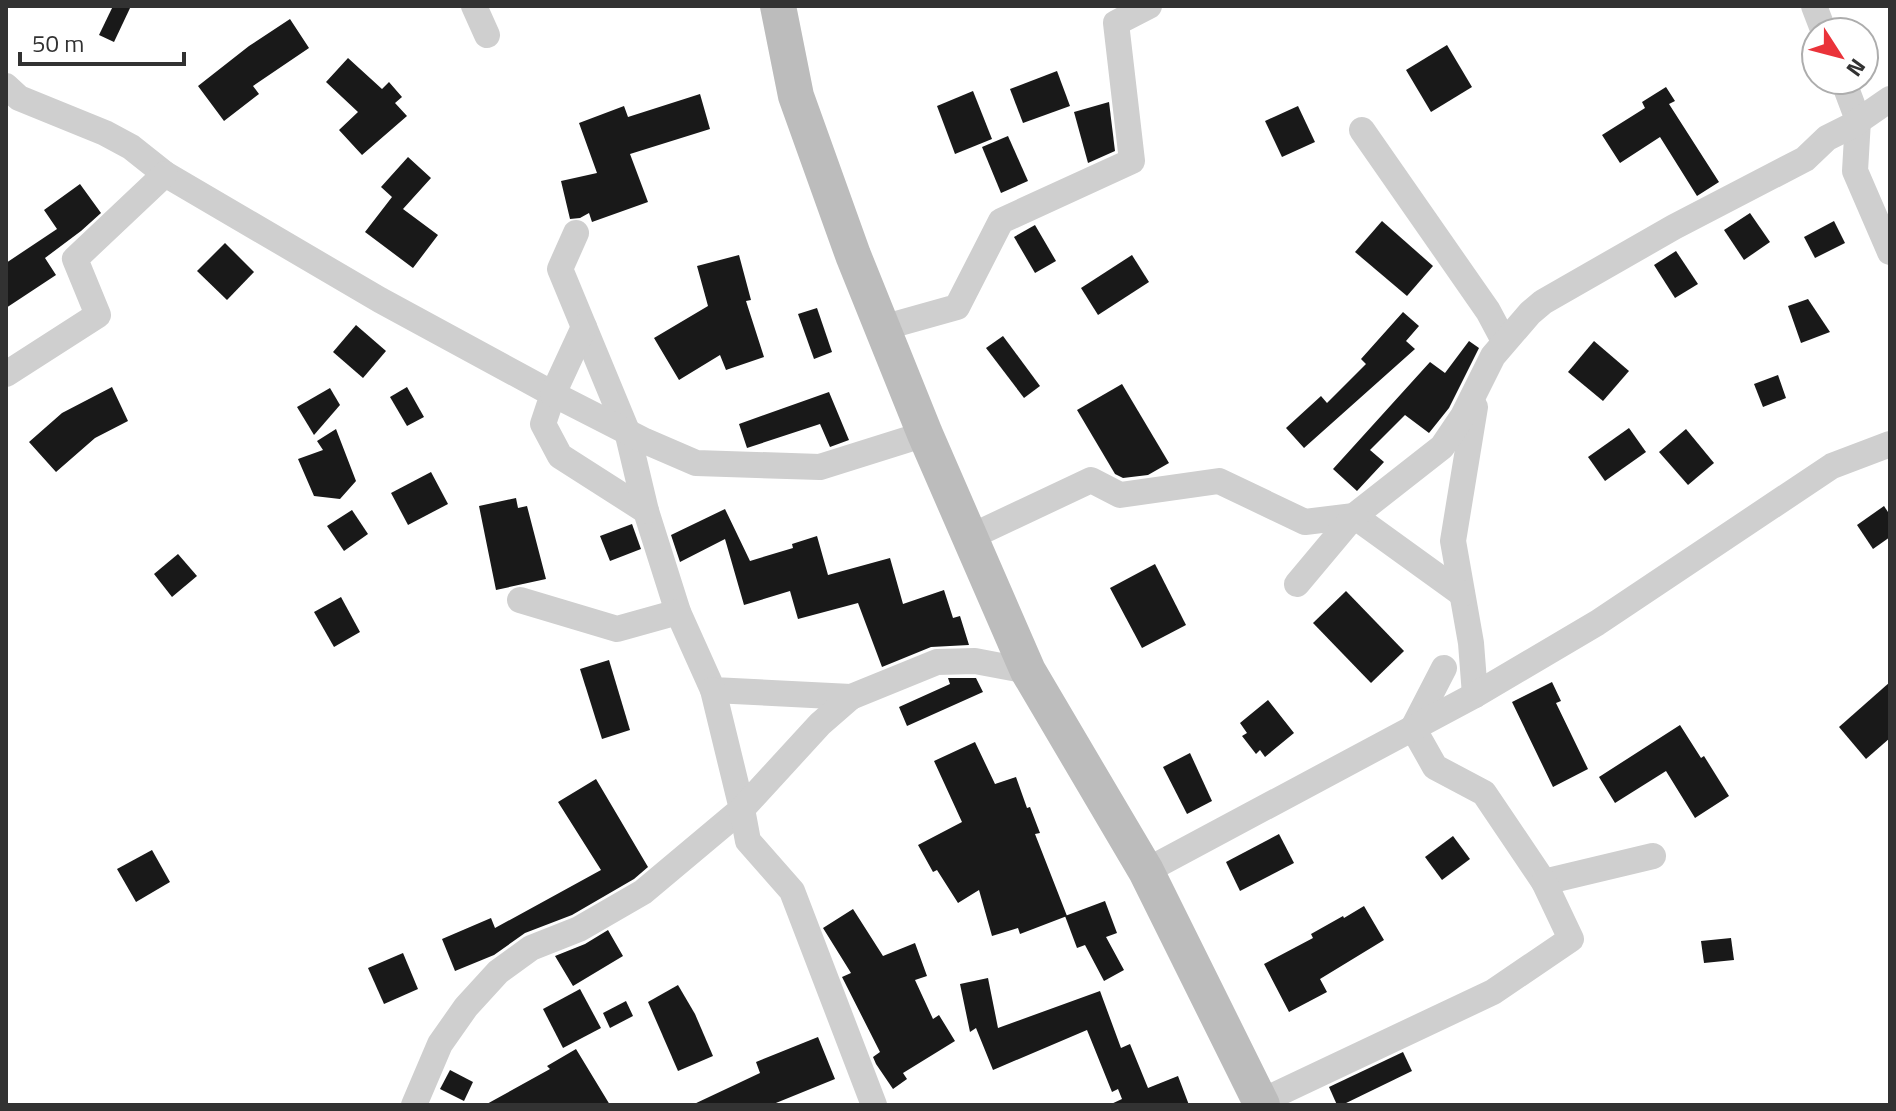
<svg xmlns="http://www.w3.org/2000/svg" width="1896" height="1111" viewBox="0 0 1896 1111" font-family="'Titillium Web',sans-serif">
	<rect width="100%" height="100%" fill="#fff"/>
	<g fill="#191919">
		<polygon points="113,6 131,6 114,42 99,35"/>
		<polygon points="290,19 309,48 253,86 259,94 224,121 198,86 249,46"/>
		<polygon points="1447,45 1472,87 1431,112 1406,70"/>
		<polygon points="348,58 382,89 389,82 402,97 395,103 407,116 362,155 339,130 358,112 326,82"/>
		<polygon points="1057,71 1070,106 1023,123 1010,89"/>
		<polygon points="1666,87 1675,101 1669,104 1719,182 1697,196 1660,137 1620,163 1602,135 1645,108 1642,102"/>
		<polygon points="973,91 992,139 955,154 937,106"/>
		<polygon points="700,94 710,129 630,154 648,202 592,222 589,213 580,218 570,219 561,181 597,173 579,123 624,106 628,117"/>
		<polygon points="1109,102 1115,151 1088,163 1074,112"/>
		<polygon points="1298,106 1315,142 1282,157 1265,121"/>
		<polygon points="1008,136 1028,181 1001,193 982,147"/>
		<polygon points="408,157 431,178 403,209 438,235 413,268 365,232 392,197 381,187"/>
		<polygon points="80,184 101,213 81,231 45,258 56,275 6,308 6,263 57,229 44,210"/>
		<polygon points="1750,213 1770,242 1744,260 1724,230"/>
		<polygon points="1382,221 1433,266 1407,296 1355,252"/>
		<polygon points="1834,221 1845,243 1815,258 1804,237"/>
		<polygon points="1035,225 1056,261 1035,273 1014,237"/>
		<polygon points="225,243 254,272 227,300 197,271"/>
		<polygon points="1676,251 1698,284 1675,298 1654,265"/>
		<polygon points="739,255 751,300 746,301 764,357 726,370 720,355 679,380 654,338 708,306 697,266"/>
		<polygon points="1132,255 1149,282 1098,315 1081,288"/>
		<polygon points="1808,299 1830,332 1801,343 1788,306"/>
		<polygon points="817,308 832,352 814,359 798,314"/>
		<polygon points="1403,312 1419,326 1406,341 1415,349 1304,448 1286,428 1321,396 1327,403 1366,364 1361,359"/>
		<polygon points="356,325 386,351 363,378 333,352"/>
		<polygon points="1003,336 1040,386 1024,398 986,348"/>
		<polygon points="1469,341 1479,348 1449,408 1429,433 1405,415 1370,450 1384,462 1357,491 1333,469 1430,362 1445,373"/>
		<polygon points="1594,341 1629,371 1603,401 1568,372"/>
		<polygon points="1778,375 1786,398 1763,407 1754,384"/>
		<polygon points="1122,384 1169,463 1148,475 1123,478 1115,474 1077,410"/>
		<polygon points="112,387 128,421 95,438 56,472 29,442 62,413"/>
		<polygon points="407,387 424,417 407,426 390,397"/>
		<polygon points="330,388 340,405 314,435 297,407"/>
		<polygon points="829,392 849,440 830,447 820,424 747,448 739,424"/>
		<polygon points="1629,428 1646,452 1605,481 1588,457"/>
		<polygon points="336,429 356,481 340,499 314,496 298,459 323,450 317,441"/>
		<polygon points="1686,429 1714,463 1688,485 1659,452"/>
		<polygon points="431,472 448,504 408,525 391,493"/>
		<polygon points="516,498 518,508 527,506 546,579 496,590 479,506"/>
		<polygon points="1884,506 1890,515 1890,537 1873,549 1857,525"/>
		<polygon points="725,509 750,561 793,548 792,544 817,536 828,575 890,558 903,604 944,590 953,618 960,616 969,645 931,647 882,667 858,603 798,619 790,591 744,605 725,539 680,562 671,535"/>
		<polygon points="352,510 368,534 344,551 327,526"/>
		<polygon points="632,524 641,549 610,561 600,536"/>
		<polygon points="178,554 197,576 172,597 154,574"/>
		<polygon points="1155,564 1186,625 1142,648 1110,588"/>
		<polygon points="1346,591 1404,651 1371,683 1313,623"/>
		<polygon points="341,597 360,632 334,647 314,612"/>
		<polygon points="609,660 630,730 602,739 580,669"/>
		<polygon points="948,678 976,678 983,692 907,726 899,707 950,684"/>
		<polygon points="1552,682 1561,701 1556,703 1588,769 1553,787 1512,702"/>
		<polygon points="1890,682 1890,738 1866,759 1839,727"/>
		<polygon points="1268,700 1294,733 1265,757 1260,750 1256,754 1242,736 1247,733 1240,723"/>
		<polygon points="1680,725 1701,758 1704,756 1729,796 1695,818 1666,771 1615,803 1599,777"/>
		<polygon points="975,742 995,784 1016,777 1027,808 1030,807 1040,833 1035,834 1067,916 1020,934 1018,928 992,936 979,890 958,903 937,870 933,872 918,845 962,822 934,761"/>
		<polygon points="1190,753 1212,801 1187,814 1163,767"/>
		<polygon points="596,779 648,867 634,879 572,915 525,933 494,955 455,971 442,939 491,918 495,928 601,870 558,802"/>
		<polygon points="1279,834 1294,863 1240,891 1226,862"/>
		<polygon points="1453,836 1470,859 1442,880 1425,857"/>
		<polygon points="152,850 170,882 136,902 117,869"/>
		<polygon points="1105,901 1117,933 1106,937 1124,970 1104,981 1085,945 1077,948 1065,916"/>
		<polygon points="1364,906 1384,940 1320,979 1327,992 1289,1012 1264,964 1313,938 1311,934 1343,916 1344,918"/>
		<polygon points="853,909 883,956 915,943 927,976 915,980 933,1019 939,1015 955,1041 903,1073 907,1079 893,1089 876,1064 873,1057 880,1052 842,977 851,973 823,928"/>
		<polygon points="608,930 623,956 573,986 555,956 585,944"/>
		<polygon points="1731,938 1734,960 1704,963 1701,941"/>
		<polygon points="403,953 418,989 384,1004 368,968"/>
		<polygon points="988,978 998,1028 1100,991 1121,1048 1130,1044 1148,1088 1178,1076 1189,1105 1109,1105 1122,1099 1118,1089 1112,1092 1087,1030 993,1070 976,1028 970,1032 960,984"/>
		<polygon points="678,985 695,1014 713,1056 678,1071 648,1002"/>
		<polygon points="580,989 601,1028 563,1048 543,1009"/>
		<polygon points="626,1001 633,1016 610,1028 603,1013"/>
		<polygon points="818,1037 835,1079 771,1105 692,1105 760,1073 756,1062"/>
		<polygon points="576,1049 610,1105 485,1105 550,1069 547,1066"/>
		<polygon points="1403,1052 1412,1071 1342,1105 1337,1105 1329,1087"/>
		<polygon points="450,1070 473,1082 464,1101 440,1089"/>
	</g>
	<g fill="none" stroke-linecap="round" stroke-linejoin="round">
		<g stroke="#cfcfcf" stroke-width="26">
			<polyline points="474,6 487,35"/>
			<polyline points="1814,6 1824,32"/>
			<polyline points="1843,80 1858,120 1855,171 1890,252"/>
			<polyline points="6,86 19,98 105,133 131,147 165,174 380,300 553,394 543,424 560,456 646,511 678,612"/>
			<polyline points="1362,130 1488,311 1504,341"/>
			<polyline points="576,233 560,269 627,431 646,511"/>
			<polyline points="584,327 553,394 645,441 696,463 820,467 925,434"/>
			<polyline points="882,328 957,307 1001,221 1132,161 1116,23 1149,6"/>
			<polyline points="6,374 98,315 75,259 165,174"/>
			<polyline points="1475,407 1453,541 1471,643 1475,695"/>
			<polyline points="970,537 1091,480 1120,495 1219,481 1305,522 1354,516 1462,594"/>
			<polyline points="1297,584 1354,516 1442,447 1463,416 1493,356 1530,313 1543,302 1674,227 1805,159 1827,138 1851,126 1890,99"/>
			<polyline points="520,600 617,629 678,612 713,690 851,697"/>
			<polyline points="1444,668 1413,728 1435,767 1484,793 1544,882 1653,856"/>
			<polyline points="1146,871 1475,695 1597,623 1832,466 1890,444"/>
			<polyline points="1260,1102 1493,992 1571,939 1544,882"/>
			<polyline points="414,1105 440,1044 466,1007 498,972 531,948 579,929 643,892 742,809 713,690"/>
			<polyline points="874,1105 792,891 748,841 742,809 820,724 851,697 937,662 975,661 1028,671"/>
		</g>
		<polyline stroke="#bcbcbc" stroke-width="36" points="778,6 796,96 853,255 925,434 1028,671 1146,871 1262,1105"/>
	</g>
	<rect width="1896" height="1111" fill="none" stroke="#323232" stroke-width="16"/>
	<g transform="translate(1840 56) rotate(126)"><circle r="38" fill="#ffffff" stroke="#adadad" stroke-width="2"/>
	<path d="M0-6L14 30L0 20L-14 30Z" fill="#ea333a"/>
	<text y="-12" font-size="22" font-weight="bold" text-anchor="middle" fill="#323232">N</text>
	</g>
	<path d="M20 52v12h164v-12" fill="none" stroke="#323232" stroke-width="4"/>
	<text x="32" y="52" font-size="24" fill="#323232" stroke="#ffffff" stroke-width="6" paint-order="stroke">50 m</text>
</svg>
